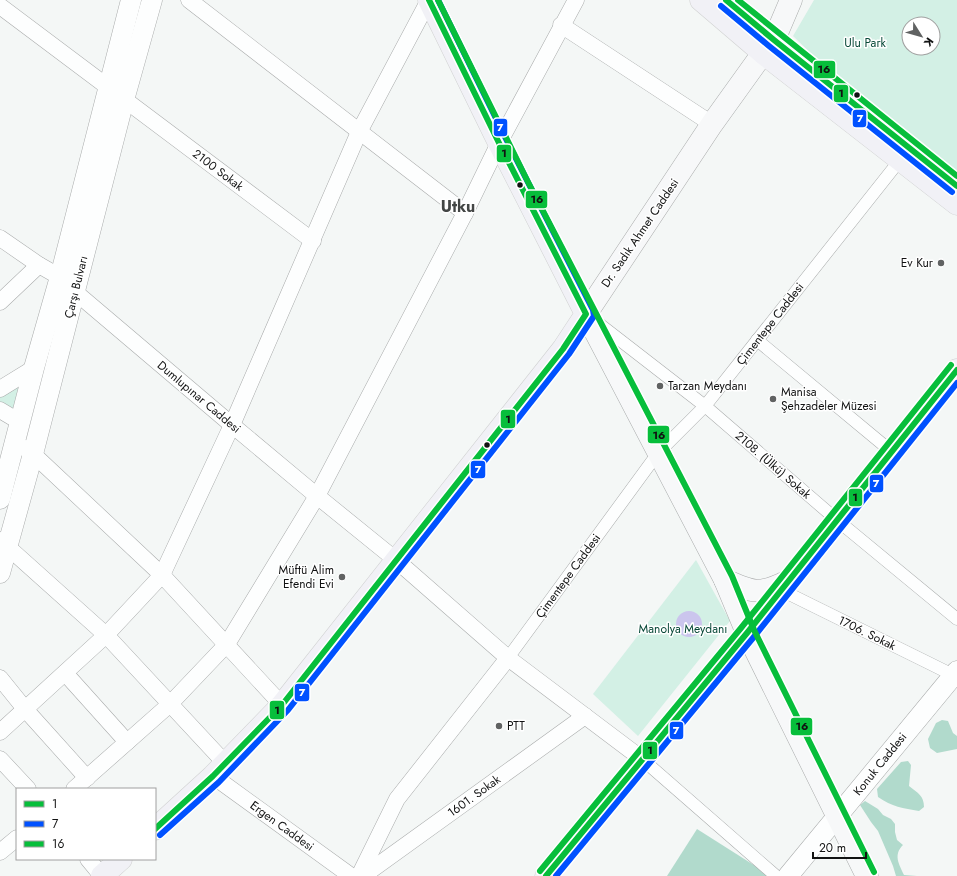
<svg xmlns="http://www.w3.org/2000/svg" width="957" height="876" viewBox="0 0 957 876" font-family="Jost,sans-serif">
	<rect width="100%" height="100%" fill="#f4f7f6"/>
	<g fill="#d3f0e5" fill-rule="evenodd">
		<path d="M 814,0 L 957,0 L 957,175 L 824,66 L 793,36 ZM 909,24 L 933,24 L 933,48 L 909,48 Z"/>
		<polygon points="33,368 19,421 0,409 0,389"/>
		<polygon points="696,560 730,621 638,736 593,694"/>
	</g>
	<g fill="#b1dacc">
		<polygon points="942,720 948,721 953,733 957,736 957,749 937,753 930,748 928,739 936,723"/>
		<path d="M 908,761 L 911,765 L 909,786 C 918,793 924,796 924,807 L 919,811 C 903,808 892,807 878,797 L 877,789 L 901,762 Z"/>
		<path d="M 865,801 L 878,809 L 883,815 L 891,819 L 895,824 L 895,832 L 897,840 L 903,845 C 893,855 899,864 904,875 L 917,876 L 896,876 L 893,866 L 878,831 L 871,822 L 860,805 Z"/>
		<polygon points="697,829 771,876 667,876"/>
	</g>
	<circle fill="#cbc5ed" cx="689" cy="624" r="13"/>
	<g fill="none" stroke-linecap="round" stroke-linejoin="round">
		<defs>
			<g id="pedestrian">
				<polyline points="594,320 705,406 837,520 957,619"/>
				<polyline points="757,340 892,452"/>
				<polyline points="781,590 953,675"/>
				<polyline points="508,658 658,453 705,406 900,160"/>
				<polyline points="642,759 776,876"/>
			</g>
			<g id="minor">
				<polyline points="189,0 465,213"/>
				<polyline points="0,6 313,241"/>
				<polyline points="561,25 712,124"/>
				<polyline points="0,238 39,265 60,277 74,291 232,425 317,496 396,560 508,658 642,759"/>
				<polyline points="0,302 39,265"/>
				<polyline points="0,389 34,368"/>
				<polyline points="0,410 20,422"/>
				<polyline points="25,448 33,454 162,575 282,705"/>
				<polyline points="0,540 106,635 225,763"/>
				<polyline points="65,673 127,742"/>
				<polyline points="0,678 25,709 87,778"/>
				<polyline points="0,732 106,635 162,575 232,425 359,132 429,0"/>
				<polyline points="0,759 28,789"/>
				<polyline points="213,776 351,876"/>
				<polyline points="74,789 169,705 227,644 317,496 465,213 499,143 576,0"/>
				<polyline points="0,852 17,838"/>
				<polyline points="88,859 102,876"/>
				<polyline points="359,876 397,799 508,658"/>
				<polyline points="363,876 585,716"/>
			</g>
			<g id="tertiary">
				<polyline points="0,499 34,368 60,277 131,0"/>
				<polyline points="0,573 33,454 124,100 152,0"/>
				<polyline points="788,876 957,671"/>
			</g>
			<g id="secondary">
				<polyline points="726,0 774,40 957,186"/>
				<polyline points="791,0 774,40 763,53 712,124 586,314 725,580 747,633 867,876"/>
				<path d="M 725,580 C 753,593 760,595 788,581"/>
			</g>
			<g id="primary">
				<polyline points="701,0 763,53 957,204"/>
				<polyline points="155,829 213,776 282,705 563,349 586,314 499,143 429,0"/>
				<polyline points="102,876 121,859"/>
				<polyline points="546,876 747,633 957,370"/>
			</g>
		</defs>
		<use href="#pedestrian" stroke="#a9abab" stroke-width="13"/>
		<use href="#minor" stroke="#a9abab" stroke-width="17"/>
		<use href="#tertiary" stroke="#a9abab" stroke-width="21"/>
		<use href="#secondary" stroke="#a9abab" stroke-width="23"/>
		<use href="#primary" stroke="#d0d1d1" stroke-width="23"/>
		<use href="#pedestrian" stroke="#fdfefe" stroke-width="12"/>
		<use href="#minor" stroke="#fdfefe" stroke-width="16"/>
		<use href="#tertiary" stroke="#fdfefe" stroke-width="20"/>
		<use href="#secondary" stroke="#f7f8f9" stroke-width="22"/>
		<use href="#primary" stroke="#f1f1f6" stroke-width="22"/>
		<defs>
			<g id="bus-1">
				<polyline points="726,0 774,40 957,186"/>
				<polyline points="155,829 213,776 282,705 563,349 586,314 499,143 429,0"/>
				<polyline points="546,876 747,633 957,370"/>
			</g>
			<g id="bus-2">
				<polyline points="721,6 769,46 952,192"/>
				<polyline points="160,835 219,782 288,710 569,354 594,316 593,310 506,139 438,0"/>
				<polyline points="556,876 753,638 957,383"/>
			</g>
			<g id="bus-3">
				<polyline points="438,0 528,182 732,576 754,630 874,872"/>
				<polyline points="738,0 957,176"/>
				<polyline points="540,871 741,628 951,365"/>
			</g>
		</defs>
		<use href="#bus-1" stroke="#fff" stroke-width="9"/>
		<use href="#bus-2" stroke="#fff" stroke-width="9"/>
		<use href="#bus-3" stroke="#fff" stroke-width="9"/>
		<use href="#bus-1" stroke="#07be3b" stroke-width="6"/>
		<use href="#bus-2" stroke="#0051ff" stroke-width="6"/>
		<use href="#bus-3" stroke="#07be3b" stroke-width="6"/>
	</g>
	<g fill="#111212" stroke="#fff" stroke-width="1.5">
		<circle cx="857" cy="95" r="3.5"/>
		<circle cx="520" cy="185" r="3.5"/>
		<circle cx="487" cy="445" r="3.5"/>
	</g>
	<g fill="#606262" stroke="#fff" stroke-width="1.5">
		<circle cx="941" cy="263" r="4"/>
		<circle cx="660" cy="386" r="4"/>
		<circle cx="773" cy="399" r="4"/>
		<circle cx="342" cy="577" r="4"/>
		<circle cx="499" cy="726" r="4"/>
	</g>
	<g text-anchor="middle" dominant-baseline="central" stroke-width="3" stroke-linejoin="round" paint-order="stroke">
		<g font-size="12" fill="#074837" stroke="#fff">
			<text x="865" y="43">Ulu Park</text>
			<text x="683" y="629">Manolya Meydanı</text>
		</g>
		<g font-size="12" fill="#111212" stroke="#fff">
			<text transform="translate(218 170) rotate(37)">2100 Sokak</text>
			<text transform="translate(640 233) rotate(-56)">Dr. Sadık Ahmet Caddesi</text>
			<text transform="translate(76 287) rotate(-76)">Çarşı Bulvarı</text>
			<text transform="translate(770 324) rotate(-52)">Çimentepe Caddesi</text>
			<text transform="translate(199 397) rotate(40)">Dumlupınar Caddesi</text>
			<text transform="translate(773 465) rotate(41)">2108. (Ülkü) Sokak</text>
			<text transform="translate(568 576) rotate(-54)">Çimentepe Caddesi</text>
			<text transform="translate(867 633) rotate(26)">1706. Sokak</text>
			<text transform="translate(880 764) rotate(-51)">Konuk Caddesi</text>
			<text transform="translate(474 796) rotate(-36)">1601. Sokak</text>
			<text transform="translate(282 826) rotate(36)">Ergen Caddesi</text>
		</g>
		<g font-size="12" fill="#111212" stroke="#fff" text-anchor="start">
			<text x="933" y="263" text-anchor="end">Ev Kur</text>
			<text x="668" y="386">Tarzan Meydanı</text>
			<text x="781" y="392">Manisa<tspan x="781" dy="14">Şehzadeler Müzesi</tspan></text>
			<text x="334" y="570" text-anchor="end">Müftü Alim<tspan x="334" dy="14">Efendi Evi</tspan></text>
			<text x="507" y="726">PTT</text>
		</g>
		<g font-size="16" font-weight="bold" fill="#434645" stroke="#fff">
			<text x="458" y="206">Utku</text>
		</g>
	</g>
	<g stroke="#fff" stroke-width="1.5">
		<rect x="813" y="60" width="23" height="19" rx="4" fill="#07be3b"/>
		<rect x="833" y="84" width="16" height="19" rx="4" fill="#07be3b"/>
		<rect x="852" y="109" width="15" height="19" rx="4" fill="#0051ff"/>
		<rect x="493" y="118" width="15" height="19" rx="4" fill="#0051ff"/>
		<rect x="496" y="144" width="16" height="19" rx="4" fill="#07be3b"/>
		<rect x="525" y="190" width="23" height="19" rx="4" fill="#07be3b"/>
		<rect x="500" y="409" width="16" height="20" rx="4" fill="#07be3b"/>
		<rect x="647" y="425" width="23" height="19" rx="4" fill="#07be3b"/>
		<rect x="470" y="460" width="16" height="19" rx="4" fill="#0051ff"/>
		<rect x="869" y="474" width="15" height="19" rx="4" fill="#0051ff"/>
		<rect x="848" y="488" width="15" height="19" rx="4" fill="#07be3b"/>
		<rect x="294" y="683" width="16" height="19" rx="4" fill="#0051ff"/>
		<rect x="269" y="700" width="16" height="20" rx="4" fill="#07be3b"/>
		<rect x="790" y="717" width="23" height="19" rx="4" fill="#07be3b"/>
		<rect x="669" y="721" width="15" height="19" rx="4" fill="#0051ff"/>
		<rect x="642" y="741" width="16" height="19" rx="4" fill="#07be3b"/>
	</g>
	<g font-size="11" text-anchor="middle" font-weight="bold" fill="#fff">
		<text x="860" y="122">7</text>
		<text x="500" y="131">7</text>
		<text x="478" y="473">7</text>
		<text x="876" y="487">7</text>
		<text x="302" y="696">7</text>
		<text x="676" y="734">7</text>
	</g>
	<g font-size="11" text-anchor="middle" font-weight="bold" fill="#111">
		<text x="824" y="73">16</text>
		<text x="841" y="97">1</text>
		<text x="504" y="157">1</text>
		<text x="537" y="203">16</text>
		<text x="508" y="423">1</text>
		<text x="659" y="439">16</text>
		<text x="855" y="501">1</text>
		<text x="277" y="714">1</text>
		<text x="802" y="730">16</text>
		<text x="650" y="754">1</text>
	</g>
	<rect x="16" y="788" width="140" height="72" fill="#ffffff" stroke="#a0a0a0"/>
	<rect x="24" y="801" width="20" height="6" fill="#07be3b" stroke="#a0a0a0"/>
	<text x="52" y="808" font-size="12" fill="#111212">1</text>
	<rect x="24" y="821" width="20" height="6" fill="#0051ff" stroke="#a0a0a0"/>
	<text x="52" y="828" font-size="12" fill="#111212">7</text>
	<rect x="24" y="841" width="20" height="6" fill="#07be3b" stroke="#a0a0a0"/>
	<text x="52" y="848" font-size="12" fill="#111212">16</text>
	<g transform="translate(921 36) rotate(127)"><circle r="19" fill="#ffffff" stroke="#a0a0a0"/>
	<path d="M0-3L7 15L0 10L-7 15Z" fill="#606262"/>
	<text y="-6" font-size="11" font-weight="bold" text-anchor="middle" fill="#111212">K</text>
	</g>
	<path d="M813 852v6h53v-6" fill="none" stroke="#111212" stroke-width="2"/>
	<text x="819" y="852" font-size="12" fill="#111212" stroke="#ffffff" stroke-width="3" paint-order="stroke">20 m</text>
</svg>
